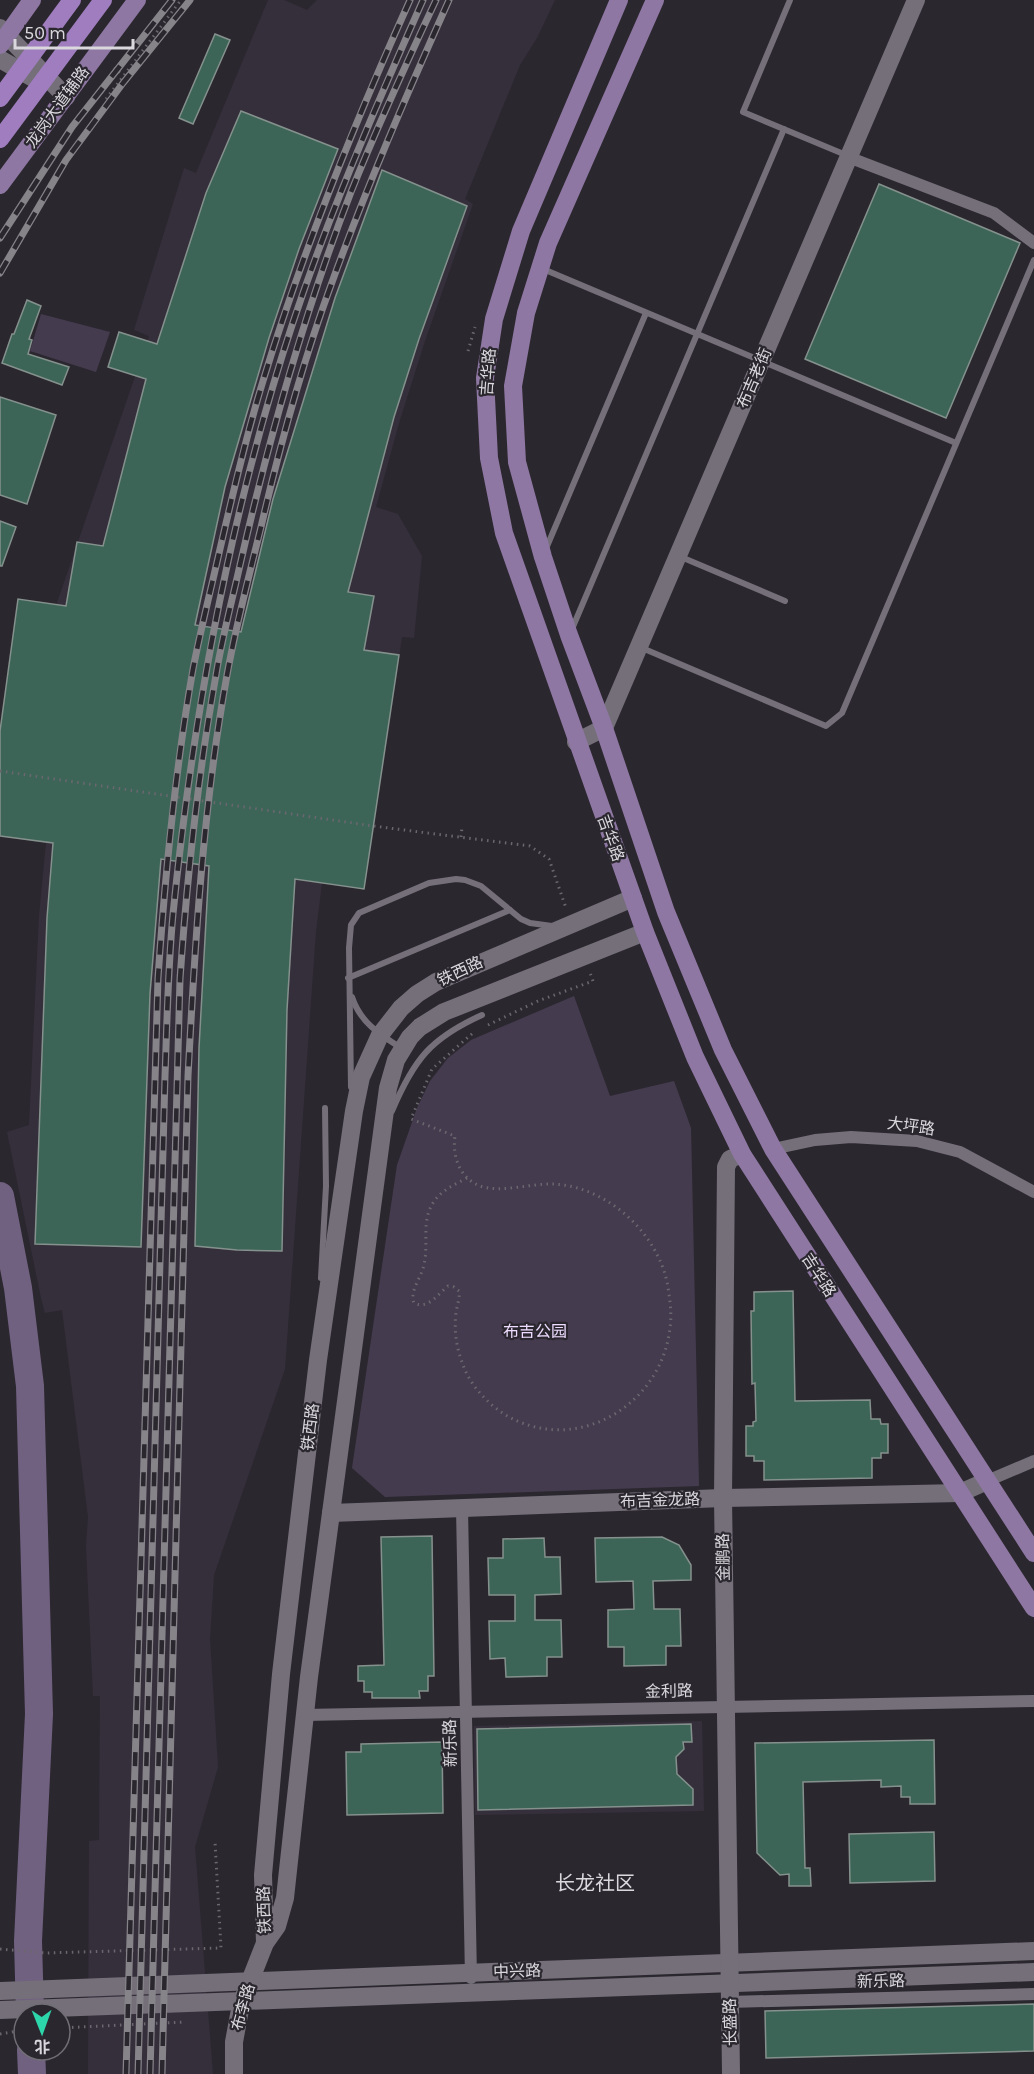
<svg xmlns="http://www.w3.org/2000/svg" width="1034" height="2074" viewBox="0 0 1034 2074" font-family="Karla,'Noto Sans SC',sans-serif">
	<rect width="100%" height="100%" fill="#2b272f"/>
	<g fill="#352f3c">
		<polygon points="268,0 284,0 307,10 317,0 555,0 537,38 520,65 465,199 473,204 425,341 399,423 376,507 398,514 422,556 414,638 402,637 364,889 322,883 316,931 285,1369 214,1575 210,1639 218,1767 195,1847 213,2074 88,2074 89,1841 99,1840 100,1696 93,1696 86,1546 88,1517 62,1310 45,1313 41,1298 7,1132 29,1125 39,916 46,843 0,836 0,768 149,336 134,330 184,168 196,173"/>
		<polygon points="702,1721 704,1811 475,1815 474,1726"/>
	</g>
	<g fill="#453b4f">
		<polygon points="41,314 110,332 96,372 30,351"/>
		<polygon points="574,996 610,1096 674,1081 691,1128 699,1486 385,1497 352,1468 397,1165 417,1108 430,1081 448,1058 471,1040"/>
	</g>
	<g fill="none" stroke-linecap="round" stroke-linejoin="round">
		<g stroke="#716181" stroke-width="28">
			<polyline points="0,1196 18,1288 30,1386 39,1714 28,1941 30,2014"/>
			<polyline points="31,2050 32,2074"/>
		</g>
	</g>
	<g fill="#3c6558" stroke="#85918c" stroke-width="1.5">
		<polygon points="215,34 230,40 193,124 179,118"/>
		<polygon points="241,111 338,149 299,249 269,338 225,487 195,625 241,632 273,499 335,298 382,170 467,206 419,339 394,417 348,592 374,596 364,650 399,655 364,889 295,879 287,1010 282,1251 237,1250 195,1246 199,1048 209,866 161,859 150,994 141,1247 35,1244 47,918 53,843 0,836 0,731 18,599 66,606 77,542 103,546 146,379 108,367 119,332 157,344 206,193"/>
		<polygon points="879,184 1020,243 946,418 805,359"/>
		<polygon points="27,300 41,306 29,339 32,340 28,354 69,367 62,385 2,363 12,334 14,334"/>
		<polygon points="0,397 56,415 27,504 0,495"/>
		<polygon points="0,521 16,527 2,566 0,566"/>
		<polygon points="793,1291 795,1401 870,1400 871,1419 880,1419 881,1424 888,1424 888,1453 881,1453 881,1458 872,1458 872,1478 764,1480 764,1461 754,1461 754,1456 746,1456 746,1426 753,1426 753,1422 756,1421 755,1383 752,1384 751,1311 754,1311 754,1292"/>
		<polygon points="432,1536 434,1676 428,1676 428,1691 419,1691 420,1698 372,1698 372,1692 364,1692 364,1681 358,1681 358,1666 384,1665 381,1537"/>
		<polygon points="662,1537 679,1545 691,1565 691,1580 653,1581 654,1609 680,1609 681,1646 666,1646 666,1665 624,1666 624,1647 608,1647 608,1610 634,1609 633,1581 596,1582 595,1538"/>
		<polygon points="544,1538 545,1557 560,1557 561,1594 535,1595 535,1620 561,1620 562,1657 547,1657 547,1676 506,1677 505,1658 490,1659 489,1621 515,1621 515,1595 489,1595 488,1558 503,1558 503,1539"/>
		<polygon points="691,1724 692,1742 683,1742 684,1749 676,1757 677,1774 693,1789 693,1805 478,1810 477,1729"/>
		<polygon points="934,1740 935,1804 910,1804 910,1797 901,1797 901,1786 881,1787 881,1780 803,1782 805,1868 810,1868 811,1886 789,1886 789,1874 780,1875 757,1853 755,1743"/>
		<polygon points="442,1742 443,1813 347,1815 346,1752 361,1752 361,1744"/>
		<polygon points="934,1832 935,1881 850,1883 849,1834"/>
		<polygon points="1034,2004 1034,2051 766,2058 765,2011"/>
	</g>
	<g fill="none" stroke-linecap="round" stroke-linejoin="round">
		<g stroke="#6a676e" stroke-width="3" stroke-dasharray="1.5 4.5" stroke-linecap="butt">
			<polyline points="114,68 123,75"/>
			<polyline points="106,99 181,0"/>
			<polyline points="468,351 475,327"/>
			<polyline points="0,771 373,826 530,846 549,859 566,908"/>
			<polyline points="461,837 462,827"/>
			<polyline points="488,1025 538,1001 593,981 589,970"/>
			<path d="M 467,1178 C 454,1185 441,1190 433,1203 C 421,1222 429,1243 424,1264 C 422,1277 409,1291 414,1303 C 428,1310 438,1294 448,1286 L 454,1287 L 459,1291 C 460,1299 457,1305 456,1313 C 454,1330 456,1346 462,1362 C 469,1384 486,1402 504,1414 C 574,1457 661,1407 670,1328 C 672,1314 670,1301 668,1287 C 659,1233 606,1185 551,1184 C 529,1184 504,1192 483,1187 C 460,1180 452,1157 455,1136 L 411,1119 L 432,1069 L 474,1032"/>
			<polyline points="0,1949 45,1953 221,1948 215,1842"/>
			<polyline points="60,2028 184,2022"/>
			<polyline points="0,2034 24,2030"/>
		</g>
		<g stroke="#746f79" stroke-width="6">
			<polyline points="790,0 743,112 846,155"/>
			<polyline points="543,269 956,443"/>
			<polyline points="545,551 646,313"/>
			<polyline points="681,557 785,601"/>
			<polyline points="572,629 784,129"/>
			<polyline points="642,648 826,726 842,713 1034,260"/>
			<polyline points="348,978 510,910"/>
			<path d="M 352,997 C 360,1022 379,1034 401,1048"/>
			<polyline points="351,1087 349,948 351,925 359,913 429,883 456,879 465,880 481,886 521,919 530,923 552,926"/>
			<path d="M 392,1111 C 414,1059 431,1038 482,1015"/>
			<polyline points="321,1278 326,1186 325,1108"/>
		</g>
		<g stroke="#746f79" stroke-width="12">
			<polyline points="848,157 994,213 1034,243"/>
			<polyline points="773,1149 815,1140 851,1137 917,1141 960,1152 1034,1192"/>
			<polyline points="987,1481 1034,1461"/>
			<polyline points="462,1508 471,1978"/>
			<polyline points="305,1715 1034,1701"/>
			<polyline points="729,2002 1034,1994"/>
		</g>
		<g stroke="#746f79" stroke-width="18">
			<polyline points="0,28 66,97"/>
			<polyline points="0,59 33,78"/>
			<polyline points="576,742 604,728 916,0"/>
			<polyline points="331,1513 723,1498 960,1493 987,1481"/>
			<polyline points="265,1943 263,1875 281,1674 318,1360 354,1111 361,1077 380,1035 401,1008 417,994 436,982 633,898"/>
			<polyline points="0,1991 1034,1951"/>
			<polyline points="0,2010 1034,1972"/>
			<polyline points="234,2074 234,2042 241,2004 265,1943 277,1926 285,1898 309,1677 388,1088 396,1060 410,1037 420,1027 444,1012 645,932"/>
			<polyline points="731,2074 723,1498 726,1167 730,1159 742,1154"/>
		</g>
		<g stroke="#8e77a2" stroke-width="18">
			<polyline points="619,0 521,231 494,319 485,378 489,458 504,533 645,932 695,1057 742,1154 1034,1608"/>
			<polyline points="655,0 548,243 526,313 513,386 517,462 543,557 569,635 604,728 666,912 723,1050 773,1149 1034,1553"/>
			<polyline points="0,45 32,0"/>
			<polyline points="0,185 137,0"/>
		</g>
		<g stroke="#9f7dbe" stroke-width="18">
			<polyline points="0,98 72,0"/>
			<polyline points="0,139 103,0"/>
		</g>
		<defs>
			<g id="rail">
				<polyline points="0,238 72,127 172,0"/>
				<polyline points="0,273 66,160 123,83 190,0"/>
				<path d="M 126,2074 L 158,978 C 165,875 175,771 193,669 C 201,628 211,589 220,549 C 233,493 246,436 263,381 C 303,250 354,124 410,0"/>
				<path d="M 138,2074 L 165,1076 C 167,1022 168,967 173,914 C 191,735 222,558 273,386 C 312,253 367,126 423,0"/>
				<path d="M 150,2074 L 180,979 C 187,877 198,775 216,675 C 222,638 232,601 240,565 C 269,438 304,313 351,192 C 377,127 406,64 436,0"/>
				<path d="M 162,2074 L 188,1076 C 195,942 203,807 227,675 C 236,625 249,576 261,527 C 280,445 302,364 331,285 C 366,188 407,94 449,0"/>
			</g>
		</defs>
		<use href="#rail" stroke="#868389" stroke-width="7"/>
		<use href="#rail" stroke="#2b272f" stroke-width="4.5" stroke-dasharray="14" stroke-linecap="butt"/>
	</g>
	<g text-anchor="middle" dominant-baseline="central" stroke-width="4.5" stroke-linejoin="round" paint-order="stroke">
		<g font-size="16" fill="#dad8dd" stroke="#2b272f">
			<text transform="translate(57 107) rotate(-54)">龙岗大道辅路</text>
			<text transform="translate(488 372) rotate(-86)">吉华路</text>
			<text transform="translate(754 378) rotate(-67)">布吉老街</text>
			<text transform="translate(611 838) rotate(70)">吉华路</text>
			<text transform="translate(460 971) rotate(-25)">铁西路</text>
			<text transform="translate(911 1126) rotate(8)">大坪路</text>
			<text transform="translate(819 1275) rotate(57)">吉华路</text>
			<text transform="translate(310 1427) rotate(-83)">铁西路</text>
			<text transform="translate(660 1500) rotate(-2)">布吉金龙路</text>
			<text transform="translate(723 1557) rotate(-91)">金鹏路</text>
			<text transform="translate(669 1691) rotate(-1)">金利路</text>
			<text transform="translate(450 1743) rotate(-91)">新乐路</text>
			<text transform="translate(264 1910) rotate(-92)">铁西路</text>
			<text transform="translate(517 1971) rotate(-2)">中兴路</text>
			<text transform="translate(881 1981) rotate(-1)">新乐路</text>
			<text transform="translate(243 2007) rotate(-75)">布李路</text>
			<text transform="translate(730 2022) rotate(-91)">长盛路</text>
		</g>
		<g font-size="16" fill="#eddcff" stroke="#2b272f">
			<text x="535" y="1331">布吉公园</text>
		</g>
		<g font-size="20" fill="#dad8dd" stroke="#2b272f">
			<text x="595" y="1883">长龙社区</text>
		</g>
	</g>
	<g transform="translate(42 2032) rotate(179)"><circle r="28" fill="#2b272f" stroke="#716e75" stroke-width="1.5"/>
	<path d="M0-4.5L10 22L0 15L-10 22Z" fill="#2dd5ab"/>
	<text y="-9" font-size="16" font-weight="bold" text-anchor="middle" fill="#dad8dd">北</text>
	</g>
	<path d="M15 39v9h118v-9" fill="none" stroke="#dad8dd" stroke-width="3"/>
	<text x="24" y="39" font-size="18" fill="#dad8dd" stroke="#2b272f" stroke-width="4.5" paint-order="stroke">50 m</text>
</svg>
